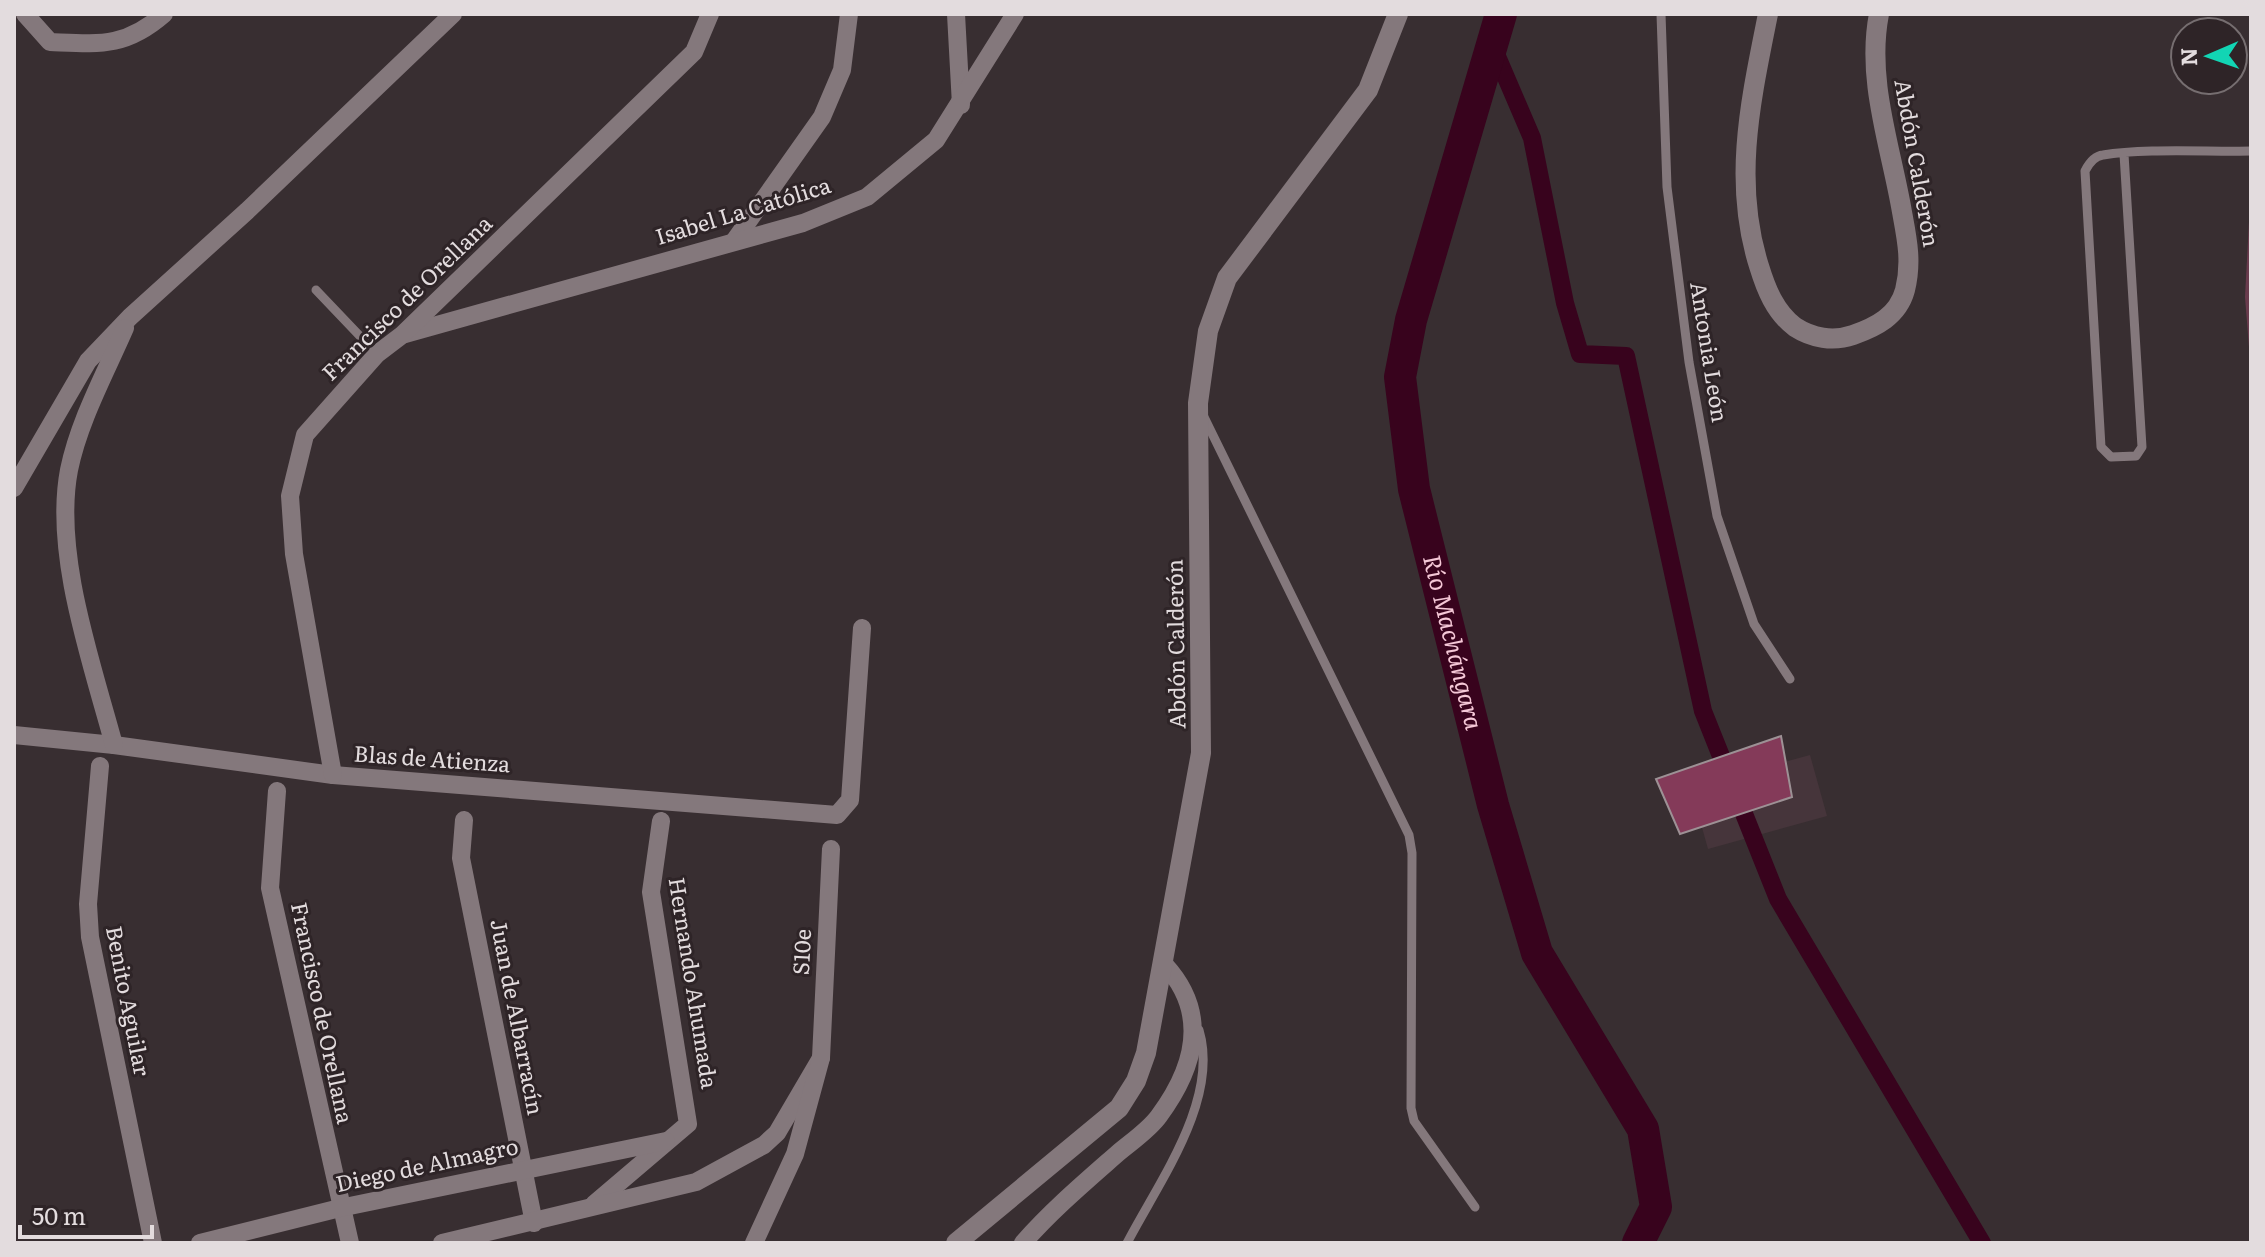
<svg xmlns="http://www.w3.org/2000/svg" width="2265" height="1257" viewBox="0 0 2265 1257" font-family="Literata,serif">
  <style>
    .built { fill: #46353b }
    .green { fill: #693b4d }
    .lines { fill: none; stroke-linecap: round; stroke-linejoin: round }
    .canal { stroke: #38031d; stroke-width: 18 }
    .river { stroke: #38031d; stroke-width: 32 }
    .building { fill: #843a59; stroke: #9d9195; stroke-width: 2 }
    .service { stroke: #84787c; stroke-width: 9 }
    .minor { stroke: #84787c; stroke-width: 18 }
    .tertiary { stroke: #84787c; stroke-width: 20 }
    .labels { text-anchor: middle; stroke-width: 6; stroke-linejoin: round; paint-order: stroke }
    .street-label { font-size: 22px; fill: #e3dcde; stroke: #2e2427 }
    .water-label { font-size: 24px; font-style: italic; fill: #f5c8d7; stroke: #2e2427 }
  </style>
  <rect width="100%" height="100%" fill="#382e31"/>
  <path class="built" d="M1810,755l17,61 -119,33 -17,-61z"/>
  <path class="green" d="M2251,184v188l-6,-75z"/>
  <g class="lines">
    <path class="canal" d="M1493,47l39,91 33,165 15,51 46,2 77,355 75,188 204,344"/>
    <path class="river" id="s1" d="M1501,14l-90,306 -11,57 14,112 79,316 44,148 106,176 13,78 -18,36"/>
  </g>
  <path class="building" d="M1781,736l11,61 -112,37 -24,-55z"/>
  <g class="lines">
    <g class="service">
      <path d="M1661,14l6,173 22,175 28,154 37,108 36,55"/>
      <path d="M2124,154l18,293 -6,9 -25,1 -10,-10 -16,-276c4,-8 9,-15 18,-16 41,-7 105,-3 148,-4"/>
      <path d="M316,290l61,64"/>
      <path d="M1204,417l205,418 3,18 -1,255 3,13 61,86"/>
      <path d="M1127,1243c31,-60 93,-143 72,-213"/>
    </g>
    <g class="minor">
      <path d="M25,14l25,28c49,2 75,6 114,-28"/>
      <path d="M956,14l5,91"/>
      <path d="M735,240l87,-123 20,-47 7,-56"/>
      <path d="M405,334l398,-111 64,-26 69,-57 79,-126"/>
      <path d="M14,488l74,-127 42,-44 117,-106 206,-197"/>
      <path d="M14,735l100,10 219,30 504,40 13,-15 12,-172"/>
      <path d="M114,745c-22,-82 -61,-191 -45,-275 10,-49 36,-96 56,-142"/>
      <path d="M100,766l-12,138 2,33 63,306"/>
      <path d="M333,775l-39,-221 -4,-58 15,-61 72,-81 25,-19 292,-283 16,-38"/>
      <path d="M277,791l-7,97 80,355"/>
      <path d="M464,820l-3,38 73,365"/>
      <path d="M594,1204l94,-80 -37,-232 10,-71"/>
      <path d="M200,1243l140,-35 326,-67"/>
      <path d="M442,1243l254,-61 68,-37 13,-12 44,-75"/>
      <path d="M754,1243l41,-89 26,-96 10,-209"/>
      <path d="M1023,1243c29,-33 62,-61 95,-90 13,-11 31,-23 41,-37 37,-50 50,-103 6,-151"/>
    </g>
    <g class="tertiary">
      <path d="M1768,14c-17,85 -36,167 -9,252 7,23 16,46 36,61 17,11 38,15 58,8 23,-8 45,-19 52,-45 7,-28 2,-51 -3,-78 -11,-65 -36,-132 -23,-198"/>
      <path d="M956,1243l163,-135 17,-27 10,-28 55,-300 -3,-350 10,-72 19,-53 141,-188 30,-76"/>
    </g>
  </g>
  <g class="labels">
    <g class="street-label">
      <text transform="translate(1917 163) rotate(80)" y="8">Abdón Calderón</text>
      <text transform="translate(743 211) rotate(-17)" y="8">Isabel La Católica</text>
      <text transform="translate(407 298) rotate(-44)" y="8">Francisco de Orellana</text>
      <text transform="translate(1709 352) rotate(81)" y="8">Antonia León</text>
      <text transform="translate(1176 644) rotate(-91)" y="8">Abdón Calderón</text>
      <text transform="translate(432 759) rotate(4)" y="8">Blas de Atienza</text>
      <text transform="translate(802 952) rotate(-87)" y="8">S10e</text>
      <text transform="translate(693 983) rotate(81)" y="8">Hernando Ahumada</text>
      <text transform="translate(128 1001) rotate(79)" y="8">Benito Aguilar</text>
      <text transform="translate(322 1013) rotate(78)" y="8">Francisco de Orellana</text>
      <text transform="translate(517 1017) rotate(79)" y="8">Juan de Albarracín</text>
      <text transform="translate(427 1165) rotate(-12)" y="8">Diego de Almagro</text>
    </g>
    <g class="water-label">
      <text dy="8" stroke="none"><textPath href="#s1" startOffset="648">Río Machángara</textPath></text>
    </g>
  </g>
  <rect width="2265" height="1257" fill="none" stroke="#e3dcde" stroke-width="32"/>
  <g transform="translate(2209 56) rotate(268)"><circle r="38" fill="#2e2427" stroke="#766e70" stroke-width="2"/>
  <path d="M0-6L14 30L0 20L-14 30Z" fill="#12d5b4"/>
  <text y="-12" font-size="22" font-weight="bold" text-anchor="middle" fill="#e3dcde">N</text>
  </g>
  <path d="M20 1225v12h132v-12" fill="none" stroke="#e3dcde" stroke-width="4"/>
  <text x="32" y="1225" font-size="24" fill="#e3dcde" stroke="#2e2427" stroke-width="6" paint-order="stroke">50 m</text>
</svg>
